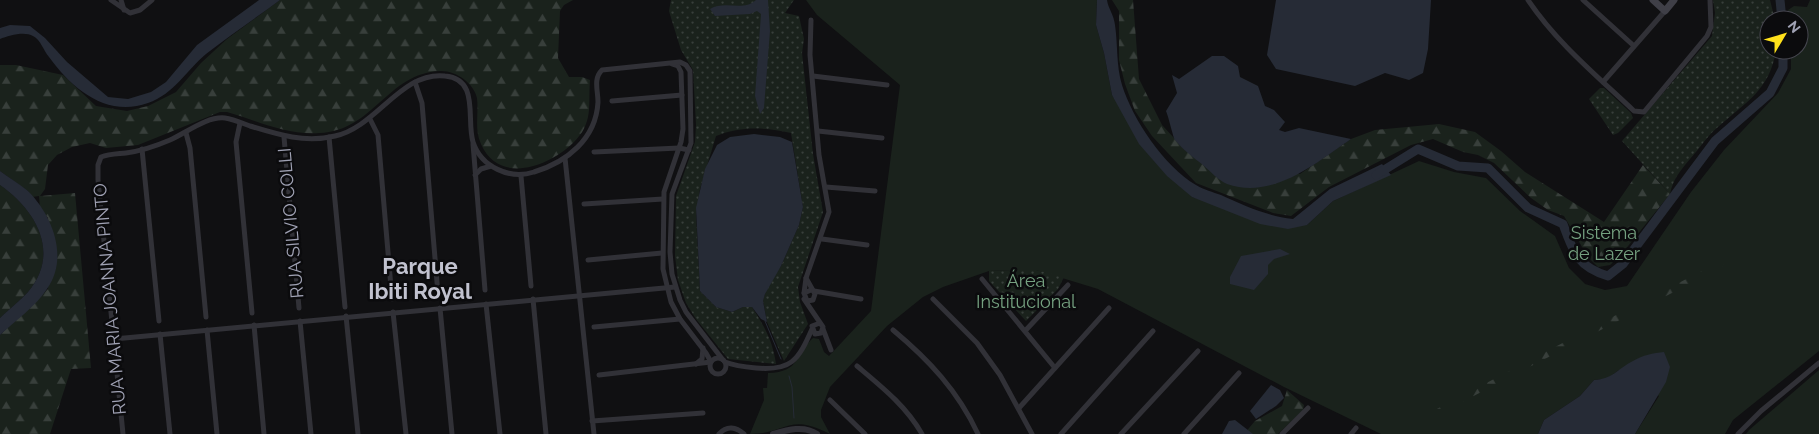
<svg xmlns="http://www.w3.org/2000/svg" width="1819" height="434" viewBox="0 0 1819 434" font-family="Raleway,sans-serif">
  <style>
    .green { fill: #1a221c }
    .forest { fill: url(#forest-firs) }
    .park { fill: url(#park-dots) }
    .water { fill: #262b36 }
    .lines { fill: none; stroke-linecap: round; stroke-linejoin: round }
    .stream { stroke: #262b36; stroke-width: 1 }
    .river { stroke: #262b36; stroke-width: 9 }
    .minor { stroke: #313137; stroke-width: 5 }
    .tertiary { stroke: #313137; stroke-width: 6 }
    .secondary { stroke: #3f3f47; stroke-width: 7 }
    .labels { text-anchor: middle; stroke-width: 5; stroke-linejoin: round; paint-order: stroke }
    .street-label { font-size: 18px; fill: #a0a2b4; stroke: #0b0b0d }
    .park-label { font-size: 18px; fill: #75a180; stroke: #0b0b0d }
    .district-label { font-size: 22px; font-weight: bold; fill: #c1c2cf; stroke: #0b0b0d }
  </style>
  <defs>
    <pattern id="forest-firs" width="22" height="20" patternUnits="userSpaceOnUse" patternTransform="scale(1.25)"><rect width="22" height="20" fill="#1a221c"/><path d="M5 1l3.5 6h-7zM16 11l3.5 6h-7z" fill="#383f3b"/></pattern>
    <pattern id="park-dots" width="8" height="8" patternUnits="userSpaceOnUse" patternTransform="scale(1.25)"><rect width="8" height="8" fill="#1a221c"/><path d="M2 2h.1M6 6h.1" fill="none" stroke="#383f3b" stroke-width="1.8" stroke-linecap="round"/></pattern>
  </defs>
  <rect width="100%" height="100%" fill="#101012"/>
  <g class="green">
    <path d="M806,0h291l-1,25 8,28 8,42 80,102 115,28 26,-24 86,-40 35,11 32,6 34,33 35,25 14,32 16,16 20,6 22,-4 64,-94 33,-42 54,-57 13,-24v-19h8v-30h-10l-1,-10 6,-4 13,1 3,-7h9v351l-86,69 -8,14h-90l24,-38 -40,-26 -12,9 -13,1 -14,16 -36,24 -6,14h-157l-97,-47 -186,-98 -62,-19h-23l-24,1 -46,16 -20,10 -36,29 -57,61 -9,23v7l9,17c-42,-22 -43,0 -80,0l14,-34 -1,-12h4l1,-15c33,-1 26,-18 45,-35l6,1 5,13 5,4 42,-45 29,-226 -83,-70z"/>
    <path d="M1819,370v64h-73l3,-4z"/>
  </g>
  <g class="forest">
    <path d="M280,0h293l-9,5 -4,6 -2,47 11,19h13l8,3c-2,25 4,43 -17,63 -25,24 -74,42 -92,1 -7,-15 -2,-31 -4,-46 -3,-15 -22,-28 -37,-27 -53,2 -66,60 -121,62 -33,2 -61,-12 -92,-21h-7l-82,33 -32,3 -16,-5 -18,4 -15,8 -9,10 -3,24 -5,7 35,-3 16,175 -20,1 -21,65h-50v-99l48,-46v-71l-8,-10 -1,-12 -7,1 -4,-6 -28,-20v-106h16l47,10 33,31 31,5 21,-5 28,-14 25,-29 26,-24z"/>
    <path d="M1112,0h21l6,79 23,46 24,26 114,23 51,-35 24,-9 64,-6 36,8 26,19 24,21 79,50 39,-57 27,29 -50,62 -10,9 -12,2 -10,-10 -24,-41 -16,-6 -17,-12 -37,-35 -16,-8 -15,-3 -30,-13 -22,6 -82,42 -38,29 -18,-3 -77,-30 -44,-47 -17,-25 -10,-27 -6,-24v-49z"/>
    <path d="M0,185c36,25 61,68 28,107 -8,9 -19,17 -28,26z"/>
    <path d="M1727,258l-5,9 -81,42 -5,-4z"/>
    <path d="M1618,314l2,6 -181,94 -6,-3z"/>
    <path d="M1287,390l17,15 -1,5 -25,24h-34l11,-13 27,-15z"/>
  </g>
  <g class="park">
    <path d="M671,0h123l-9,13 14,3 5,23 -2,14 11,101 10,58 -25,75 2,15 8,22 -24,37 -17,-39 -4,-22 5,-15 13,-19 18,-41 4,-18 -12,-74c-26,-6 -50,-7 -75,3l-16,53 -4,26 4,76 16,16 16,5 11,-5h9c12,19 21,34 24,57l-48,-5 -32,-40 -10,-16 -8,-23 -3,-24 1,-60 19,-54 1,-17 -3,-55 -12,-20 -9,-29 -3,-10z"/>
    <path d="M1713,0h57l5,20h-6v30h7c-6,40 -30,52 -58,77 -11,9 -18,21 -28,32 -10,12 -17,20 -20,35l-48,-53 90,-105 3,-23z"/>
    <path d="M1600,88h4l27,25 2,5 -15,15 -5,2 -24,-36z"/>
    <path d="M1013,270h23l28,7 -6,12 -32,32 -37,-40v-10z"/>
  </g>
  <g class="water">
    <path d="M259,0h21c-24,18 -50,35 -74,54 -20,17 -32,40 -58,49 -41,15 -76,-14 -99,-46 -6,-7 -8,-17 -16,-21 -8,-5 -24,-1 -33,3v-11l10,-3 20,1 15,12 22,24 41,35 20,2 23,-7 15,-10 31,-37z"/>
    <path d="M756,0h12l2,31 -6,77 -4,6 -5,-18 6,-82 -4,-3 -7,3 -35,2 -5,-7c15,-9 33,3 46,-9z"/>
    <path d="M1097,0h10c1,8 7,15 8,25 3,20 1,40 7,60 11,35 42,81 74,100 8,5 17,7 25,10 24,11 46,21 72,24l37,-30 52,-25 9,11 -58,26 -26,24 -19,4 -28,-5 -68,-27 -25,-21 -28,-32 -27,-49 -8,-42 -8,-28z"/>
    <path d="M1276,0h155l-3,49 -5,24 -14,7 -24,-7 -30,13 -79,-17 -9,-14z"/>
    <path d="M1212,56h12l14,10 2,11 18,9 7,20 9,4 11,12 -6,8 6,2 14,-4 52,11c-35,24 -78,61 -124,45 -8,-3 -17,-13 -24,-19 -10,-8 -20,-15 -28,-25 -2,-3 -6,-22 -9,-29l11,-18 -5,-18 7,4z"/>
    <path d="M754,134l26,3 12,5 11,65 -4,18 -18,41 -16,28 -2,7 4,21 -6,-3 -9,-12h-9l-11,5 -16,-5 -16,-16 -4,-83 9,-39 12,-24 13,-8z"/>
    <path d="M0,171c9,7 20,13 28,20 25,25 41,67 19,98 -11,17 -32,32 -47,46v-17c9,-9 20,-17 28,-26 33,-39 8,-82 -28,-107z"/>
    <path d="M1280,249l10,5 -16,5 -6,6v9l-14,16 -24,-6v-7l11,-21z"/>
    <path d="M1664,352l6,15 -4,15 -31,52h-97l6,-14 36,-24 14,-16c19,-1 23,-11 39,-19 10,-6 20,-8 31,-9z"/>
    <path d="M1271,385l9,5 4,8 -8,8 -20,13 -6,-8z"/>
    <path d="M1235,420l18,14h-31l7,-13z"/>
  </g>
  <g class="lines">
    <g class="stream">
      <path d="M765,321l16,38"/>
      <path d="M789,376l3,11 2,31"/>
    </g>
    <g class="river">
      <path d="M1780,0l2,20"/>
      <path d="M1376,175l42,-26 40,17 30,2 40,40 35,16c10,27 14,43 45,52l15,-12 92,-123 55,-48 13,-25v-18"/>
    </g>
    <g class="minor">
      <path d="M111,0l19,13 10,-3 12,-10"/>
      <path d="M121,0l3,10"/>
      <path d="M1528,0c29,43 68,75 106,111l10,1 63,-76 4,-9 -1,-27"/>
      <path d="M1583,0l51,46"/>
      <path d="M813,76l74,9"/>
      <path d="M415,82l7,21 16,191"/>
      <path d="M1603,82l62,-71"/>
      <path d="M612,101l70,-6"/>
      <path d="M370,119l8,16 14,164"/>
      <path d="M240,123l-4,19 16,171"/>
      <path d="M818,131l64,7"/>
      <path d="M186,133l4,15 16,169"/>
      <path d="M284,137l15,171"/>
      <path d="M329,137l16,170"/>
      <path d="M473,144l12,146"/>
      <path d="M142,149l17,172"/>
      <path d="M594,152l85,-4 10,2"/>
      <path d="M565,158l29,276"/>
      <path d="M475,175l6,-6 10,-3"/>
      <path d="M521,176l10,110"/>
      <path d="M826,187l49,4"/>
      <path d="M584,204l79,-5"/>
      <path d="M822,239l45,6"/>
      <path d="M588,260l74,-7"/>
      <path d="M806,278l9,16 -2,6 -6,1 -3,-8 7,-3"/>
      <path d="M982,279l73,89"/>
      <path d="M814,291l47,8"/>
      <path d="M804,293l2,-15 23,-66 -10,-57 -9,-100 1,-35"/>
      <path d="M533,299l13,135"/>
      <path d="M804,299l19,28 -2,6 -6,1 -3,-8 8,-3"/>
      <path d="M933,299l44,44 23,32 32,59"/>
      <path d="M486,304l14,130"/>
      <path d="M440,308l12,126"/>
      <path d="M393,312l13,122"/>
      <path d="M346,316l12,118"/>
      <path d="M300,321l11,113"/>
      <path d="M254,325l10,109"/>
      <path d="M594,327l86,-8"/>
      <path d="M823,329l8,21"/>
      <path d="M207,330l10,104"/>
      <path d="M893,330c36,30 65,61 85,104"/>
      <path d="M1025,331l43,-46"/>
      <path d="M160,334l10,100"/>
      <path d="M114,339l561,-52"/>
      <circle cx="718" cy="366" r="8"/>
      <path d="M725,362c10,4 20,5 31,6 35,3 42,-7 56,-39"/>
      <path d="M696,364l6,-5 1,-11"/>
      <path d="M857,366c25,21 49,40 65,68"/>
      <path d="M599,375l112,-13 -5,-9 -26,-34 -9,-17 -8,-33 1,-77 17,-50 2,-13 -2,-57 -3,-6 -6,-2"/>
      <path d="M830,400l35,34"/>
      <path d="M1019,408l90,-100"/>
      <path d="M592,421l111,-8"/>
      <path d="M123,434l-25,-254v-15l3,-8c8,-3 16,-3 25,-4 15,-2 30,-7 44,-13 16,-7 37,-24 55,-22 8,1 17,5 25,8 29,9 55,17 85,10 42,-9 66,-65 110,-60 35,3 21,43 28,66 8,25 37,38 61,30 33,-10 62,-33 64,-70 0,-12 -5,-23 4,-32l78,-8 6,3 4,6 1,72 -19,51 -2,58 2,22 8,26 6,12 37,48"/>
      <path d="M719,434c8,-9 17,-7 25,0"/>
      <path d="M1061,434l92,-103"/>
      <path d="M1121,434l77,-83"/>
      <path d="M1184,434l55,-61"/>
      <path d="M1282,434l26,-26"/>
      <path d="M1351,434l5,-6"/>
      <path d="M1738,434l23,-23 58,-48"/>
    </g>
    <path class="tertiary" d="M773,434c14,-4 31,-9 44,0"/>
    <path class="secondary" d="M1653,0l12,11 9,-11"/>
  </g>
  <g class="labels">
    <g class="street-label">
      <text transform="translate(291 223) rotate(-95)" y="6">RUA SILVIO COLLI</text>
      <text transform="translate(110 299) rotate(-95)" y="6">RUA MARIA JOANNA PINTO</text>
    </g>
    <g class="park-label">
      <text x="1604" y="239">Sistema<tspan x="1604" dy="21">de Lazer</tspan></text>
      <text x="1026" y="287">Área<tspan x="1026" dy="21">Institucional</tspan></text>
    </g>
    <g class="district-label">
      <text x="420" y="274">Parque<tspan x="420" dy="25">Ibiti Royal</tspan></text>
    </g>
  </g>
  <g transform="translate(1784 35) rotate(52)"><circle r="24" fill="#0b0b0d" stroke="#474750"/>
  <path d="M0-4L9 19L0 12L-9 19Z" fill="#ffe11b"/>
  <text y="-8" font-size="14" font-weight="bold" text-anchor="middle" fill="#a0a2b4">N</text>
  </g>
</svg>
